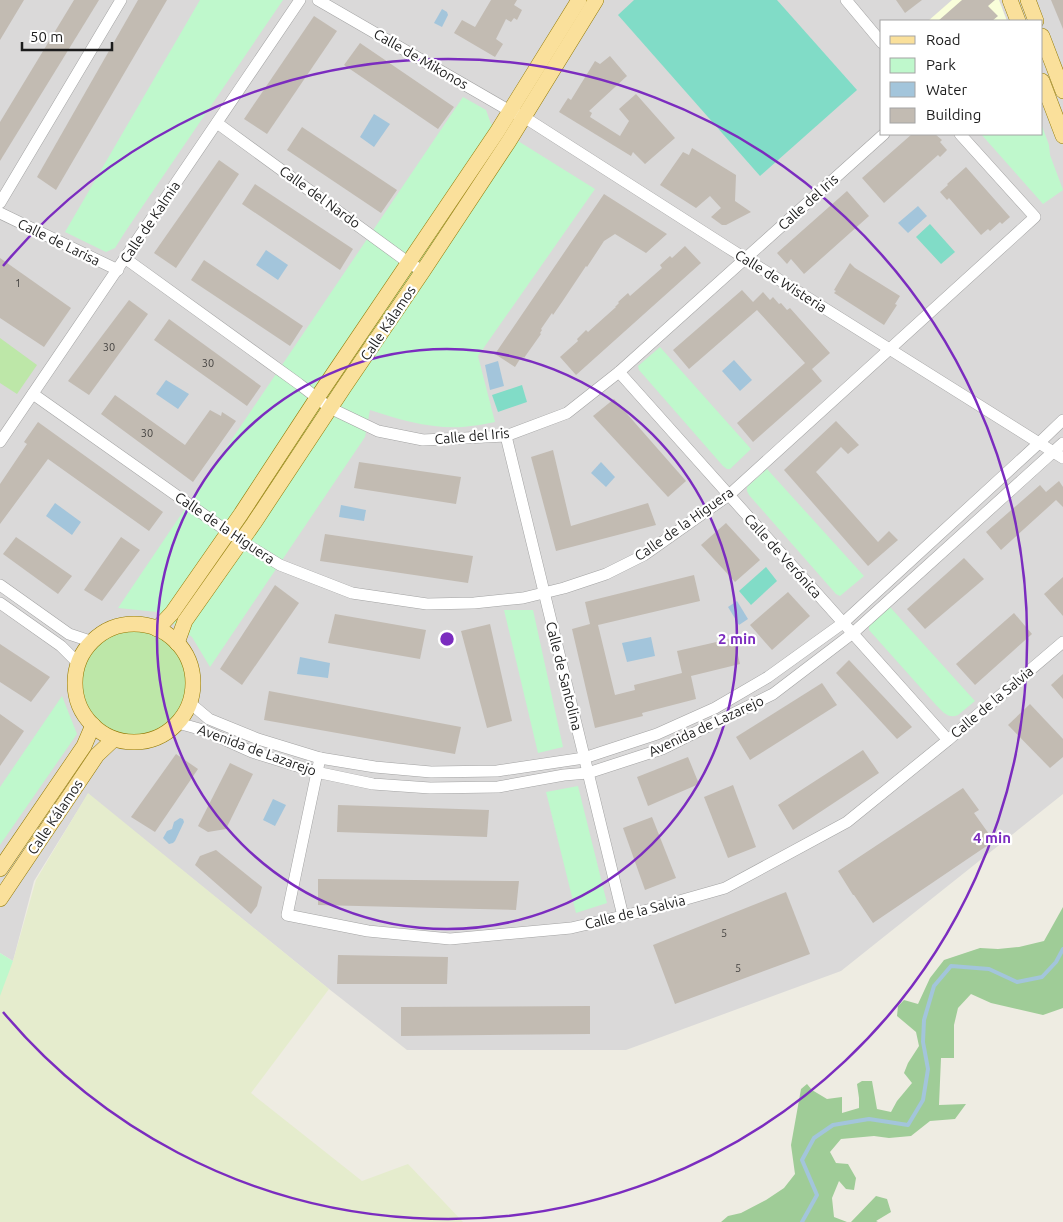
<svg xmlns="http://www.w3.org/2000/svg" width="1063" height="1222" viewBox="0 0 1063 1222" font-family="Ubuntu,sans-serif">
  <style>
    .residential { fill: #dad9d9; fill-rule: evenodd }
    .education { fill: #f9feda }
    .farmland { fill: #e5eccd }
    .grass { fill: #bde7a8 }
    .forest { fill: #9fcc97 }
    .park { fill: #bff8cc }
    .pitch { fill: #81dcc7 }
    .water { fill: #a3c5db }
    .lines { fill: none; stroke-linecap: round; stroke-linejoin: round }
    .stream { stroke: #a3c5db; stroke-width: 4 }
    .building { fill: #c2bbb2 }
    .minor-casing { stroke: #a3a3a3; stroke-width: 12 }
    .major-casing { stroke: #927903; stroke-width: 16 }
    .minor { stroke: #fff; stroke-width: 11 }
    .major { stroke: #fae09b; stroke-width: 15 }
    .ring { fill: none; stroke: #7b2cbf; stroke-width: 2.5 }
    .labels { text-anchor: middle; stroke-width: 4.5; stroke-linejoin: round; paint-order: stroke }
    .number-label { font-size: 11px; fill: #464442 }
    .street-label { font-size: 14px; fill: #1c1c1c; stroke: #fff }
    .centre { fill: #7b2cbf; stroke: #fff; stroke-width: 2.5 }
    .ring-label { font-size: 15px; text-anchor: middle; font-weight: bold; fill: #7b2cbf; stroke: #fff; stroke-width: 4.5; stroke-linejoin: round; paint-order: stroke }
  </style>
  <rect width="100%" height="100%" fill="#eeece2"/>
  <path class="residential" d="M0,0h1063v794l-222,177 -215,79h-219l-78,-61 -241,-195 -54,87 -21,80 -13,-8zM882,21h160v113h-160z"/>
  <path class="education" d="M952,0h47l8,21h-79z"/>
  <path class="farmland" d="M88,793l241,196 -78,104 111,88 46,-17 55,58h-463v-233l13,-28 23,-81z"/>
  <g class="grass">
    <path d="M0,338l37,27 -20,29 -17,-11z"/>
    <circle cx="134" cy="684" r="53"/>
  </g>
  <g class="forest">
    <path d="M1063,907v101l-20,7 -52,-12 -20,-9 -13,14 -4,17v33h-13l-2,47 27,-1 -11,15 -25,2 -19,15 -22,2 -15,-2 -33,3 -11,13 6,11 12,1 8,14 -2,12 -8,-1 -7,-8 -7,17 2,19 13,5h-126l7,-6 13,-3 25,-13 18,-12 11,-14 -4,-29 10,-56 6,-5 5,6 15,9 15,-2v16l17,-5v-10l-2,-14 5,-3h10l5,28 14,3 6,-11 15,-18 -8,-10 4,-10 11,-17 -3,-14 -19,-16 1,-10 6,-6 14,4 12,-26 14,-18 36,-12 18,1 21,-2 25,-6z"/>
    <path d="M876,1196l11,3 4,13 -15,9 2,1h-27z"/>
  </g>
  <g class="park">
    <path d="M200,0h83l-158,232 -10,16 -9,4 -41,-20z"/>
    <path d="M463,97l23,13 5,14 104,65 -117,167 17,66c-10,2 -21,4 -32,5 -32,2 -63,-7 -93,-17l-5,27 -155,230 -18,-30 -35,-25 -39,-4z"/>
    <path d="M1042,126l7,19 1,10 13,35 -20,14 -62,-70h61z"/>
    <path d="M660,347l91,102 -21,20h-3l-4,-3 -84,-96 -1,-4z"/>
    <path d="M767,469l97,107 -24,20 -4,-2 -87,-99 -2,-4v-4z"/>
    <path d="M890,607l85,94 -17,14c-10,4 -15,-3 -22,-10l-67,-75v-4z"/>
    <path d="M533,610l30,137 -25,6 -34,-143z"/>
    <path d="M62,696l15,38 -77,111v-58z"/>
    <path d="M578,786l29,117 -31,10 -30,-121z"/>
    <path d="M0,953l13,8 -13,35z"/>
  </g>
  <g class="pitch">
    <path d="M634,0h143l80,90 -97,86 -142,-161z"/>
    <path d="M930,224l25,28 -14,12 -25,-27z"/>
    <path d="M522,385l5,17 -29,10 -6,-17z"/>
    <path d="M766,567l11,14 -26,24 -12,-14z"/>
  </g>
  <g class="water">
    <path d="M442,9l5,3 1,3 -6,12 -8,-4z"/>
    <path d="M374,114l16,10 -16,23 -14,-10z"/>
    <path d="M918,206l9,10 -19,17 -10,-10z"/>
    <path d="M266,250l22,15 -10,15 -22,-15z"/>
    <path d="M734,360l18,20 -12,11 -18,-20z"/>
    <path d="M498,361l6,25 -14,4 -5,-25z"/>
    <path d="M166,380l23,14 -11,15 -22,-15z"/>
    <path d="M601,462l14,15 -9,10 -15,-14z"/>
    <path d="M55,503l26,19 -9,13 -26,-19z"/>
    <path d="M341,505l25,5 -2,11 -25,-4z"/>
    <path d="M737,601l11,18 -9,6 -11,-18z"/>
    <path d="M651,637l4,19 -28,6 -5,-19z"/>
    <path d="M300,657l30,6 -2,15 -31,-4z"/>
    <path d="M273,799l13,6 -11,21 -12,-6z"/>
    <path d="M180,818l3,1 1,3 -9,19 -2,2 -4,1 -6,-6 4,-7 5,-2 2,-7z"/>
  </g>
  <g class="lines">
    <path class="stream" d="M802,1222l15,-27 -15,-35 12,-22 19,-13 36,-6 39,6 15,-25 5,-31 -5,-27 1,-22 10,-34 17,-20 38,3 28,13 25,-5 14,-15 7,-13"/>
  </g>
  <g class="building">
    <path d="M0,0h24l-24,40z"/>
    <path d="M74,0h25l-99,161v-39z"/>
    <path d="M138,0h29l-111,190 -19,-13z"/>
    <path d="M491,0h26l-3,5 8,5 -5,10 -3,-2 -3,4 -5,-3 -10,20 7,5 -8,13 -41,-24 8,-13 13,7z"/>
    <path d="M896,0h26l-17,13z"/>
    <path d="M962,0h33l-7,6 10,10 -6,5h-54z"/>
    <path d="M1051,0h12v29z"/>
    <path d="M314,16l23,15 -70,103 -23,-15z"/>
    <path d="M360,43l94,64 -16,22 -94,-64z"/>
    <path d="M610,56l17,20 -38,35 3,2 -2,4 30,19 9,-15 -10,-12 17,-15 39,44 -30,26 -12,-12 -2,4 -72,-44 9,-14 3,2 24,-39 5,3z"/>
    <path d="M302,127l95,63 -16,23 -94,-63z"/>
    <path d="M912,134h23l7,6 -2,2 7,8 -7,7 -2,-2 -54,48 -22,-25z"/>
    <path d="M692,148l44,27 -1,26 16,11 -25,13h-4l-11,-8 10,-9 -11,-12 -14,12 -36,-23 23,-33 6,3z"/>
    <path d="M219,160l20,14 -63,94 -22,-15z"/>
    <path d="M966,167l44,50 -8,7 -2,-2 -10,9 -2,-2 -7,6 -32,-37 -2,2 -7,-8 8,-7 -1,-1z"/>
    <path d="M255,184l98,65 -13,21 -98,-66z"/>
    <path d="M847,191l22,25 -65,58 -13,-15 -4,5 -10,-11z"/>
    <path d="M604,194l63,40 -21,19 -31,-19 -11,7 -17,26 -1,-1 -24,36 -9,13 -1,-2 -11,16 1,1 -2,3 1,1 -17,24 -1,-1 -2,3 -1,-1 -5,8 -20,-13z"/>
    <path d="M685,246l16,17 -125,112 -16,-18 18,-16 -1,-2 9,-9 2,2 28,-25h-1l4,-4 -1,-1 10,-9 2,3 32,-28 -2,-3 10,-9 2,2z"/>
    <path d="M0,258l71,50 -27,39 -44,-29z"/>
    <path d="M204,260l99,66 -13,20 -99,-66z"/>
    <path d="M850,263l5,5 45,28 -5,8 2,1 -13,20 -50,-32 2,-2 -2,-1z"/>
    <path d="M742,290l11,12 10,-10 7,8 3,-3 6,7 2,-1 6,7 3,-2 40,45 -18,16 10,12 -69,61 -16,-19 68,-60 -48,-53 -68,59 -16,-19z"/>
    <path d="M129,300l19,14 -59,81 -21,-14z"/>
    <path d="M169,319l92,67 -14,20 -93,-66z"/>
    <path d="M115,395l70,50 25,-35 11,6 1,-4 14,9 -43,61 -92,-68z"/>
    <path d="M614,399l72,82 -18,16 -75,-81z"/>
    <path d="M836,421l23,24 -11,9 -7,-7 -25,25 62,70 11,-11 9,9 -30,26 -84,-96z"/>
    <path d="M38,422l125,90 -14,19 -101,-72 -48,65v-40l27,-40 -3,-2z"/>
    <path d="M553,450l18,76 77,-23 8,22 -100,26 -25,-94z"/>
    <path d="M359,462l102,15 -5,27 -102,-16z"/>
    <path d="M1059,481l4,6v20l-7,-7 -55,50 -15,-18 54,-47 6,7z"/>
    <path d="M726,523l34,37 -25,22 -34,-37z"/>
    <path d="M325,534l148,22 -5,27 -148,-22z"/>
    <path d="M16,537l56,39 -14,18 -55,-40z"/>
    <path d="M121,537l19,13 -38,51 -18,-11z"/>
    <path d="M964,558l20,21 -59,50 -18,-20z"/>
    <path d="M694,575l6,26 -102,24 17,70 20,-5 -1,-5 48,-12 -5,-22 57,-13 6,26 -49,12 5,23 -54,14 1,3 -48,12 -23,-99 18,-5 -5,-22z"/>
    <path d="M1063,577v39l-19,-22z"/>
    <path d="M275,585l24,18 -57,82 -22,-16z"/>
    <path d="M788,592l22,24 -38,34 -22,-25z"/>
    <path d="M1014,613l18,21 -57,51 -19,-21z"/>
    <path d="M335,614l91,16 -6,29 -92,-16z"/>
    <path d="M490,624l22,97 -25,7 -26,-97z"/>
    <path d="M0,644l50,33 -19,25 -31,-20z"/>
    <path d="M849,660l63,67 -15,12 -61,-66z"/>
    <path d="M1063,674v25l-12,-14z"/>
    <path d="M822,683l15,22 -87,55 -14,-23z"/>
    <path d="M269,691l192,36 -6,27 -191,-34z"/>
    <path d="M1030,704l33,35v18l-13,11 -42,-43z"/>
    <path d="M0,714l24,17 -24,35z"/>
    <path d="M863,750l16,23 -86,57 -15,-25z"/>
    <path d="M176,754l22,15 -43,63 -24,-15z"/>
    <path d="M688,757l11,27 -51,22 -11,-29z"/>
    <path d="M230,763l23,11 -27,55 -18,3 -10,-6z"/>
    <path d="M733,785l23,62 -28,11 -24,-61z"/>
    <path d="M963,788l16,22 -5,3 20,28 -121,82 -19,-28h-1l-15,-24z"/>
    <path d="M338,805l151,5 -2,27 -150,-5z"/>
    <path d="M652,817l24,61 -31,12 -22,-62z"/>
    <path d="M216,850l46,37 -5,19 -6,8 -56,-49 5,-9z"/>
    <path d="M318,879l201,2 -3,29 -198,-5z"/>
    <path d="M786,892l24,62 -135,50 -22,-59z"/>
    <path d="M338,955l110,2 -1,27h-110z"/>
    <path d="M590,1006v28l-189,2v-29z"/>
  </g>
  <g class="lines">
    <g class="minor-casing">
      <g id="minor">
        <path d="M318,0l192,111 14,6 203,130 336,211"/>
        <path d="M846,0l36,43"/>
        <path d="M217,123l192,140 14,8"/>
        <path d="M0,203l121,-203"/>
        <path d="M0,213l118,57"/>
        <path d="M126,259l173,125 31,24 48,23 45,9 83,-4 61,-23 52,-41 265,-238"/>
        <path d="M619,372l329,368"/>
        <path d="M33,394l208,147 39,24 72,28 75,11 47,-1 49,-5 41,-10 42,-14 38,-19 85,-60 306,-278 -75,-83"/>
        <path d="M506,436l117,480"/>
        <path d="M0,442l300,-442"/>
        <path d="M0,585l69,49 24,8"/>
        <path d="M0,603l61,43 18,18"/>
        <path d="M190,703l19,16 49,20 62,19 55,9 56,5 66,-1 87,-13 73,-24 58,-26 53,-31 75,-54 196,-180 24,-23"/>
        <path d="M178,723l25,7 49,22 64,20 57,12 57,4 68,-1 66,-12 24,-2 74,-24 111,-55 80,-61 210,-190"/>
        <path d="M320,758l-33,157 81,16 82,8 121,-11 73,-17 81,-23 122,-66 101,-82 115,-98"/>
      </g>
    </g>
    <g class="major-casing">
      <g id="major">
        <path d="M1010,0l8,21"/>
        <path d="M1028,0l8,21"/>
        <path d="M1042,36l21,55"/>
        <path d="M1042,81l21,55"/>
        <circle cx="134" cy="683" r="59"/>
        <path d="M157,629l15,-16 69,-99 76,-116 180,-266 82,-132"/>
        <path d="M177,643l8,-22 69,-98 90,-136 79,-116 86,-130 87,-141"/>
        <path d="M0,869l84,-123 9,-21"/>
        <path d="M0,899l97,-144 17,-16"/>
      </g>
    </g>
    <use href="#minor" class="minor"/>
    <use href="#major" class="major"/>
  </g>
  <g class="ring">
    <circle cx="447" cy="639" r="290"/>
    <path d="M3 266A580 580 0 1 1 3 1012"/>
  </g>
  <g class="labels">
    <g class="number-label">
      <text x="18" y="287">1</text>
      <text x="109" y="351">30</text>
      <text x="208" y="367">30</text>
      <text x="147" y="437">30</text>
      <text x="724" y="937">5</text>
      <text x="738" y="972">5</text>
    </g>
    <g class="street-label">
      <text transform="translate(421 59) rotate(30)" y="5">Calle de Mikonos</text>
      <text transform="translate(320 197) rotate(36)" y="5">Calle del Nardo</text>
      <text transform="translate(808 202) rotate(-42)" y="5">Calle del Iris</text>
      <text transform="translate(150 222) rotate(-56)" y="5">Calle de Kalmia</text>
      <text transform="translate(59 242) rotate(26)" y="5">Calle de Larisa</text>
      <text transform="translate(781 281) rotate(32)" y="5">Calle de Wisteria</text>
      <text transform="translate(388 323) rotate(-56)" y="5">Calle Kálamos</text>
      <text transform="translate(472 436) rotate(-5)" y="5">Calle del Iris</text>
      <text transform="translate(684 524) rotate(-35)" y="5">Calle de la Higuera</text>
      <text transform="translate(225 528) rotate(34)" y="5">Calle de la Higuera</text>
      <text transform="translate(783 556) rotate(48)" y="5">Calle de Verónica</text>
      <text transform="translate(564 676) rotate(76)" y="5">Calle de Santolina</text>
      <text transform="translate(992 702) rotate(-40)" y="5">Calle de la Salvia</text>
      <text transform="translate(706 726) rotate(-25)" y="5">Avenida de Lazarejo</text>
      <text transform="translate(257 750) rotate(20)" y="5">Avenida de Lazarejo</text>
      <text transform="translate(55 817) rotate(-56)" y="5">Calle Kálamos</text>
      <text transform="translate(635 912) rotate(-14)" y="5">Calle de la Salvia</text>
    </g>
  </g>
  <circle cx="447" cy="639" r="8" class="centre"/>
  <g class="ring-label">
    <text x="737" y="644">2 min</text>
    <text x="992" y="843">4 min</text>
  </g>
  <rect x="880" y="20" width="162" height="115" fill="#ffffff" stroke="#a4a4a4"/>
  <rect x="890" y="36" width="25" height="8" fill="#fae09b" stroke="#a4a4a4"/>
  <text x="926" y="45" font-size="15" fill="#1c1c1c">Road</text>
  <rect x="890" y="58" width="25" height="15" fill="#bff8cc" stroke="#a4a4a4"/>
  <text x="926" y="70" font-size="15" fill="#1c1c1c">Park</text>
  <rect x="890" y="82" width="25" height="15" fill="#a3c5db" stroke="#a4a4a4"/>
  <text x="926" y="95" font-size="15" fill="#1c1c1c">Water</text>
  <rect x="890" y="108" width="25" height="15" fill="#c2bbb2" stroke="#a4a4a4"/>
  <text x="926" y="120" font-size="15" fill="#1c1c1c">Building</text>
  <path d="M22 42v8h90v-8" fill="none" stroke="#1c1c1c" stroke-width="2.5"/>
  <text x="30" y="42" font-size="15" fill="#1c1c1c" stroke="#ffffff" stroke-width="4" paint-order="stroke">50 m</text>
</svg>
